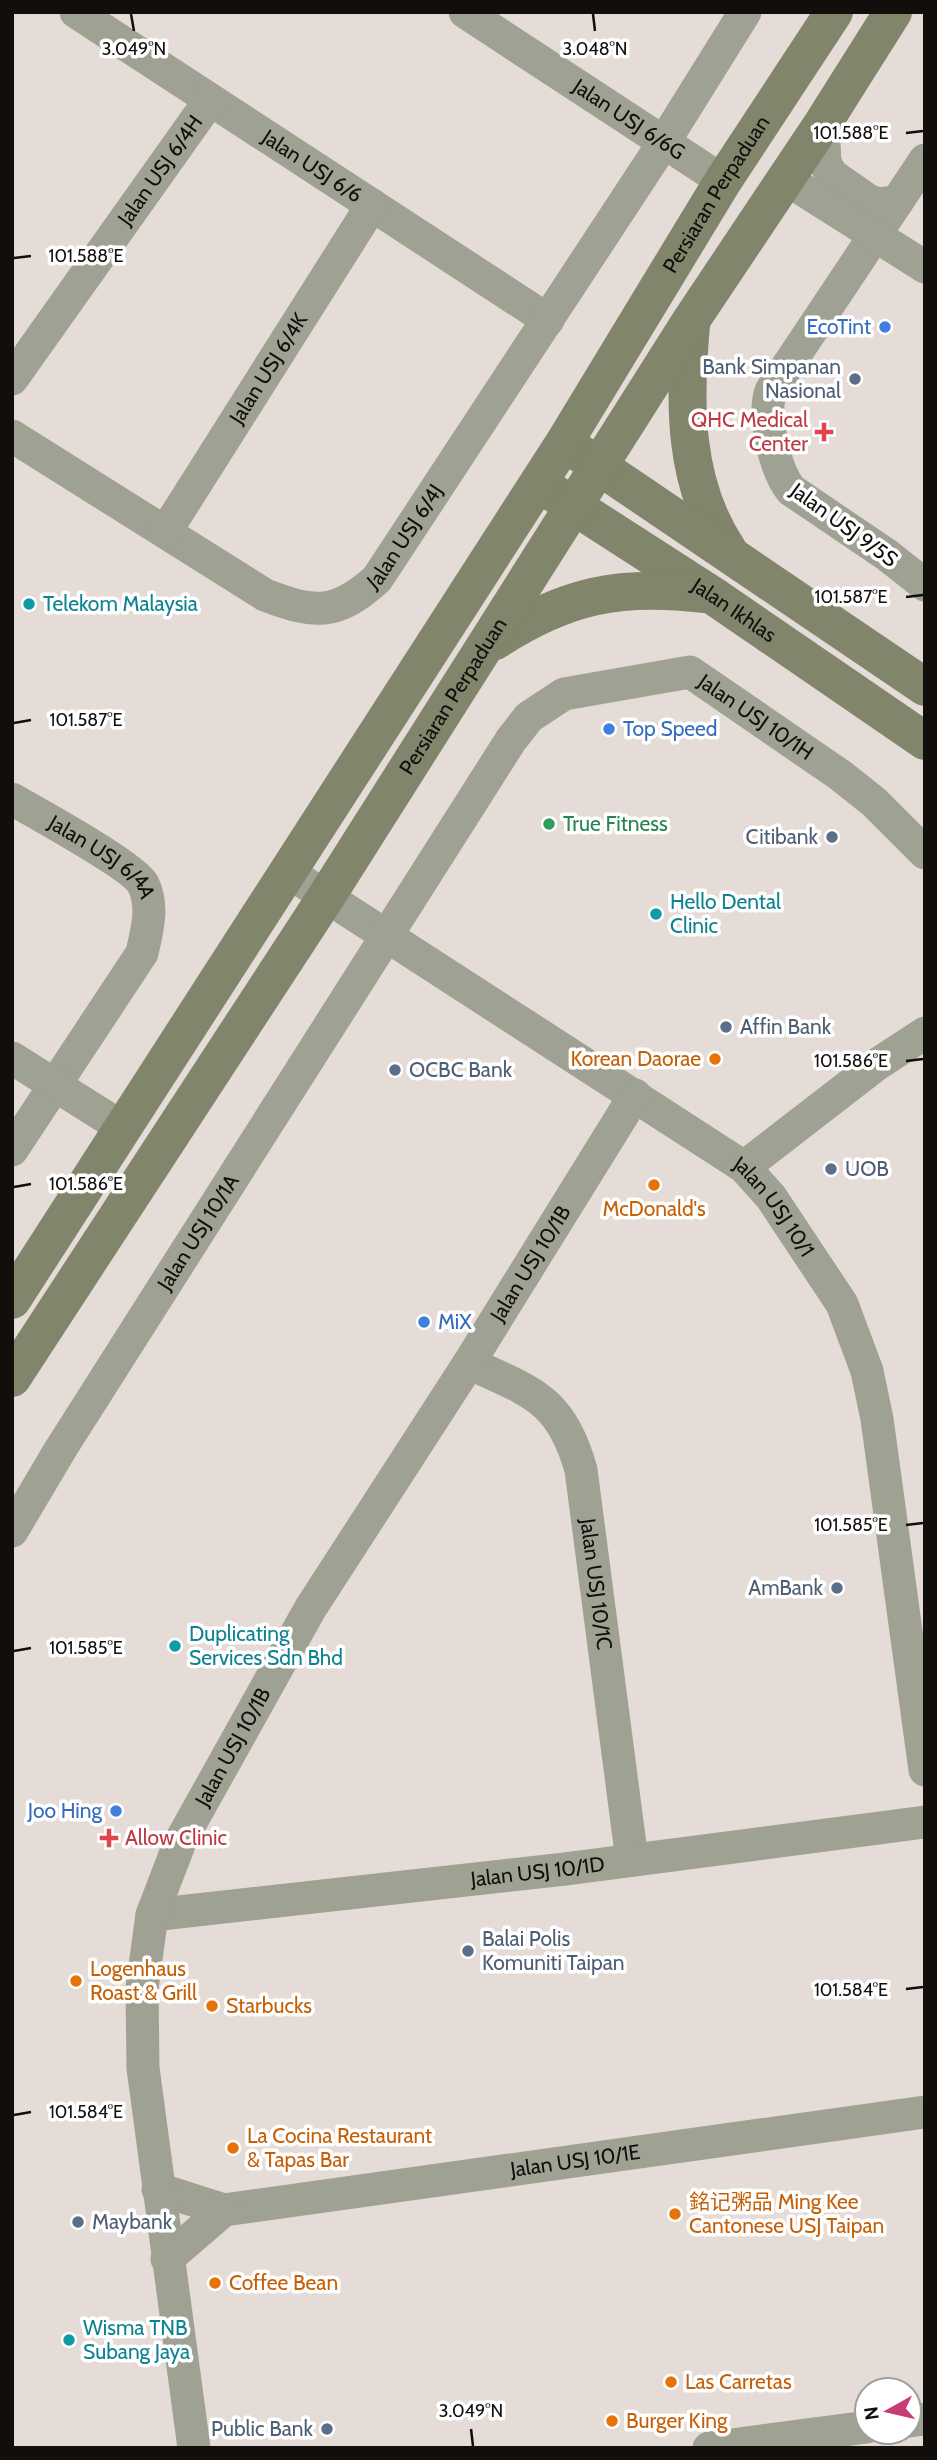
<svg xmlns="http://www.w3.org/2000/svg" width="937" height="2460" viewBox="0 0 937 2460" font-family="Cabin,'Noto Sans SC',sans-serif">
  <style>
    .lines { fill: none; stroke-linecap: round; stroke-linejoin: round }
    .street { stroke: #9fa292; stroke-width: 33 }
    .secondary { stroke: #81856c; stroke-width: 38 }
    .ticks { fill: none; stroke: #110e0c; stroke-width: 2.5 }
    .shop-dot { fill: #3f7fe0; stroke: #fff; stroke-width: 2.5 }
    .service-dot { fill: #5c6f8a; stroke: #fff; stroke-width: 2.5 }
    .health-dot { fill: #e0444e; stroke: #fff; stroke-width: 2.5 }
    .culture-dot { fill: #0f9aa8; stroke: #fff; stroke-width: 2.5 }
    .leisure-dot { fill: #2e9e5b; stroke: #fff; stroke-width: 2.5 }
    .food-dot { fill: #e8710a; stroke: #fff; stroke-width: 2.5 }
    .labels { text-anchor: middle; stroke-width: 7; stroke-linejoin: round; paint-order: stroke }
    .street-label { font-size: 21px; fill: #110e0c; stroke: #fff }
    .shop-label { font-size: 21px; fill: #366cbe; stroke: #fff; text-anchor: end }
    .service-label { font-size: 21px; fill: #4e5e75; stroke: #fff; text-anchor: start }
    .health-label { font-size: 21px; fill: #be3a42; stroke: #fff; text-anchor: end }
    .culture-label { font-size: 21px; fill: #0d838f; stroke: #fff; text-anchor: start }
    .leisure-label { font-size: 21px; fill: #27864d; stroke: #fff; text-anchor: start }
    .food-label { font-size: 21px; fill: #c56008; stroke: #fff; text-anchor: start }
    .ticks-label { font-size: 18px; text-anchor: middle; fill: #110e0c; stroke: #fff; stroke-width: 7; stroke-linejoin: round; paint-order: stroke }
  </style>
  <rect width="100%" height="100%" fill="#e6dcd7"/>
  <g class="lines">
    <g class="street">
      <path id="s1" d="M76,12l472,308"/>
      <path id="s2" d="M465,12l258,169"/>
      <path d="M823,123l2,40 7,12 36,25 10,4 19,-2"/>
      <path d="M925,160l-154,231c-9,24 4,79 20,99l96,65 38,30"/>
      <path d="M786,179l139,88"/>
      <path id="s3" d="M12,379l198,-279"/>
      <path id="s4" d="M12,436l253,159c50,19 71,21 112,-16l287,-437 81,-130"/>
      <path id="s5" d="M166,531l206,-326"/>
      <path id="s6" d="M12,799c24,14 121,67 131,85 11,22 4,47 -1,69l-130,197"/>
      <path id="s7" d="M288,872l456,295 27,30 71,107 25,67 10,48 48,351"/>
      <path d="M12,1058l111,70"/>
      <path d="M744,1167l132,-102 49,-32"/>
      <path id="s8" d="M469,1363c62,29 92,35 112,107l51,390"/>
      <path id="s9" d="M12,1531l48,-81 451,-710 18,-23 35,-23 126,-22 150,103 34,27 51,51"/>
      <path id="s10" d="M152,1915l413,-46 360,-47"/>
      <path id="s11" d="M158,2189l66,21 701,-98"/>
      <path d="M167,2259l57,-49"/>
      <path d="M909,2421l16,-2"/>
      <path id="s12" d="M194,2448l-51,-380 -1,-80 10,-73 28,-73 130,-233 159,-246 166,-268"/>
      <path d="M709,2448l158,-21"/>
    </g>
    <g class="secondary">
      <path d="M691,325c-7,77 -8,158 37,225"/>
      <path d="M578,452l347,235"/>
      <path id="s13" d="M552,492l160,103 213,146"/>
      <path d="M495,641c71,-46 125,-57 208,-47"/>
      <path id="s14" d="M12,1300l552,-857 159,-262 111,-169"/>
      <path id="s15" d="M12,1378l314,-481 366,-578 131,-196 70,-111"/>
    </g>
  </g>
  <path class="ticks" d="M131,14l3,17M593,14l2,17M906,133l17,-2M14,258l17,-2M906,597l17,-2M14,723l17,-3M906,1061l17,-2M14,1187l17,-3M906,1525l17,-2M14,1651l17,-3M906,1989l17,-2M14,2115l17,-3M471,2429l2,17"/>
  <g class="shop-dot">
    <circle cx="885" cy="327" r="7"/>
    <circle cx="609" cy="729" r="7"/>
    <circle cx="424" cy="1322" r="7"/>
    <circle cx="116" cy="1811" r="7"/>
  </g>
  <g class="service-dot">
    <circle cx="855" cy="379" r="7"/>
    <circle cx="832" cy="837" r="7"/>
    <circle cx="726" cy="1027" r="7"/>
    <circle cx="395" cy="1070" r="7"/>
    <circle cx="831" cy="1169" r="7"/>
    <circle cx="837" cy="1588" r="7"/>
    <circle cx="468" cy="1951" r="7"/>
    <circle cx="78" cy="2222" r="7"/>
    <circle cx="327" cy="2429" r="7"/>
  </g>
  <g class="health-dot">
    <path d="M820.5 421.5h7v7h7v7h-7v7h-7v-7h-7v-7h7z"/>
    <path d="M105.5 1827.5h7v7h7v7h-7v7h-7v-7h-7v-7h7z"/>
  </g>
  <g class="culture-dot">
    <circle cx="29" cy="604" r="7"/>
    <circle cx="656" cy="914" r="7"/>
    <circle cx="175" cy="1646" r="7"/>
    <circle cx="69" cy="2340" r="7"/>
  </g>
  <circle class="leisure-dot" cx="549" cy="824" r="7"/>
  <g class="food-dot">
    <circle cx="715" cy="1059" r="7"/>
    <circle cx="654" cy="1185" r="7"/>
    <circle cx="76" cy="1981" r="7"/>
    <circle cx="212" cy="2006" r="7"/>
    <circle cx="233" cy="2148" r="7"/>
    <circle cx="675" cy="2214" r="7"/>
    <circle cx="215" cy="2283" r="7"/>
    <circle cx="671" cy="2382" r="7"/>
    <circle cx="612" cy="2421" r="7"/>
  </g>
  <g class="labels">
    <g class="street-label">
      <text dy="7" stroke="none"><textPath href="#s2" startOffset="196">Jalan USJ 6/6G</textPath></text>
      <text dy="7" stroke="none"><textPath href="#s1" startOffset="282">Jalan USJ 6/6</textPath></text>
      <text dy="7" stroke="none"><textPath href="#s3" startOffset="256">Jalan USJ 6/4H</textPath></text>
      <text dy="7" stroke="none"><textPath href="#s14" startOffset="1311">Persiaran Perpaduan</textPath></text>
      <text dy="7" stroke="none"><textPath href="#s5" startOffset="192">Jalan USJ 6/4K</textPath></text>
      <text transform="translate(844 525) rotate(36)" y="7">Jalan USJ 9/5S</text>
      <text dy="7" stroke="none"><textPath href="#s4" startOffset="472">Jalan USJ 6/4J</textPath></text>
      <text dy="7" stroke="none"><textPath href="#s13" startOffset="217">Jalan Ikhlas</textPath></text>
      <text dy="7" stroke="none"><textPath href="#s15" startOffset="812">Persiaran Perpaduan</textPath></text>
      <text dy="7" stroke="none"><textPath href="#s9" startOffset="1214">Jalan USJ 10/1H</textPath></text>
      <text dy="7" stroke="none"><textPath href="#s6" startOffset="108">Jalan USJ 6/4A</textPath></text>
      <text dy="7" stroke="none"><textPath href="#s7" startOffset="593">Jalan USJ 10/1</textPath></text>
      <text dy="7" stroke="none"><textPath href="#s9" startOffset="352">Jalan USJ 10/1A</textPath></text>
      <text dy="7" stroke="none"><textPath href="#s12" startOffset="1292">Jalan USJ 10/1B</textPath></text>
      <text dy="7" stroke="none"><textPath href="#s8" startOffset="278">Jalan USJ 10/1C</textPath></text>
      <text dy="7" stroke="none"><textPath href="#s12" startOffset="724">Jalan USJ 10/1B</textPath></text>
      <text dy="7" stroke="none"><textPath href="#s10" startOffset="388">Jalan USJ 10/1D</textPath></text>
      <text dy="7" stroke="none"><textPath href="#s11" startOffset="424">Jalan USJ 10/1E</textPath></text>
    </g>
    <g class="shop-label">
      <text x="871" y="334">EcoTint</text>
      <text x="623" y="736" text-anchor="start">Top Speed</text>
      <text x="438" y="1329" text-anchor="start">MiX</text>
      <text x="102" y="1818">Joo Hing</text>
    </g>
    <g class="service-label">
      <text x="841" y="374" text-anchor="end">Bank Simpanan<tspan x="841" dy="24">Nasional</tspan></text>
      <text x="818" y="844" text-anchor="end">Citibank</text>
      <text x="740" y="1034">Affin Bank</text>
      <text x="409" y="1077">OCBC Bank</text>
      <text x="845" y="1176">UOB</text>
      <text x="823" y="1595" text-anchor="end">AmBank</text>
      <text x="482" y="1946">Balai Polis<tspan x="482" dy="24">Komuniti Taipan</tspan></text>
      <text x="92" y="2229">Maybank</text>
      <text x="313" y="2436" text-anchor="end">Public Bank</text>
    </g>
    <g class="health-label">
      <text x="808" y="427">QHC Medical<tspan x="808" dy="24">Center</tspan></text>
      <text x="125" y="1845" text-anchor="start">Allow Clinic</text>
    </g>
    <g class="culture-label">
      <text x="43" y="611">Telekom Malaysia</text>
      <text x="670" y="909">Hello Dental<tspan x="670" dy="24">Clinic</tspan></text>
      <text x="189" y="1641">Duplicating<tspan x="189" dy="24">Services Sdn Bhd</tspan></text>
      <text x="83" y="2335">Wisma TNB<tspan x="83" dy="24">Subang Jaya</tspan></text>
    </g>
    <g class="leisure-label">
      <text x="563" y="831">True Fitness</text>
    </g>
    <g class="food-label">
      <text x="701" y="1066" text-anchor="end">Korean Daorae</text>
      <text x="654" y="1216" text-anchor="middle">McDonald's</text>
      <text x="90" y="1976">Logenhaus<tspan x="90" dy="24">Roast &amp; Grill</tspan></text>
      <text x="226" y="2013">Starbucks</text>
      <text x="247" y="2143">La Cocina Restaurant<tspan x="247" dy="24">&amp; Tapas Bar</tspan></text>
      <text x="689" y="2209">銘记粥品 Ming Kee<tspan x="689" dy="24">Cantonese USJ Taipan</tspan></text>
      <text x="229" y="2290">Coffee Bean</text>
      <text x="685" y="2389">Las Carretas</text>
      <text x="626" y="2428">Burger King</text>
    </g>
  </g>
  <g class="ticks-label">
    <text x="134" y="55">3.049°N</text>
    <text x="595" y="55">3.048°N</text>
    <text x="851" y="139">101.588°E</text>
    <text x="86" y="262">101.588°E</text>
    <text x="851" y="603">101.587°E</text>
    <text x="86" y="726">101.587°E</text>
    <text x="851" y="1067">101.586°E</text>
    <text x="86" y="1190">101.586°E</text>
    <text x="851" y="1531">101.585°E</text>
    <text x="86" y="1654">101.585°E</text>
    <text x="851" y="1996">101.584°E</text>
    <text x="86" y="2118">101.584°E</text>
    <text x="471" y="2417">3.049°N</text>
  </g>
  <rect width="937" height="2460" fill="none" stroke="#110e0c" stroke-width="28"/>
  <g transform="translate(888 2411) rotate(262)"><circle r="33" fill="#ffffff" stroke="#a09f9e" stroke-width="2"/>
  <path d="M0-5L12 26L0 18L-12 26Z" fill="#c73d75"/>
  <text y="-10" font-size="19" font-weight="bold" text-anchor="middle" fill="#110e0c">N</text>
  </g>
</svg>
